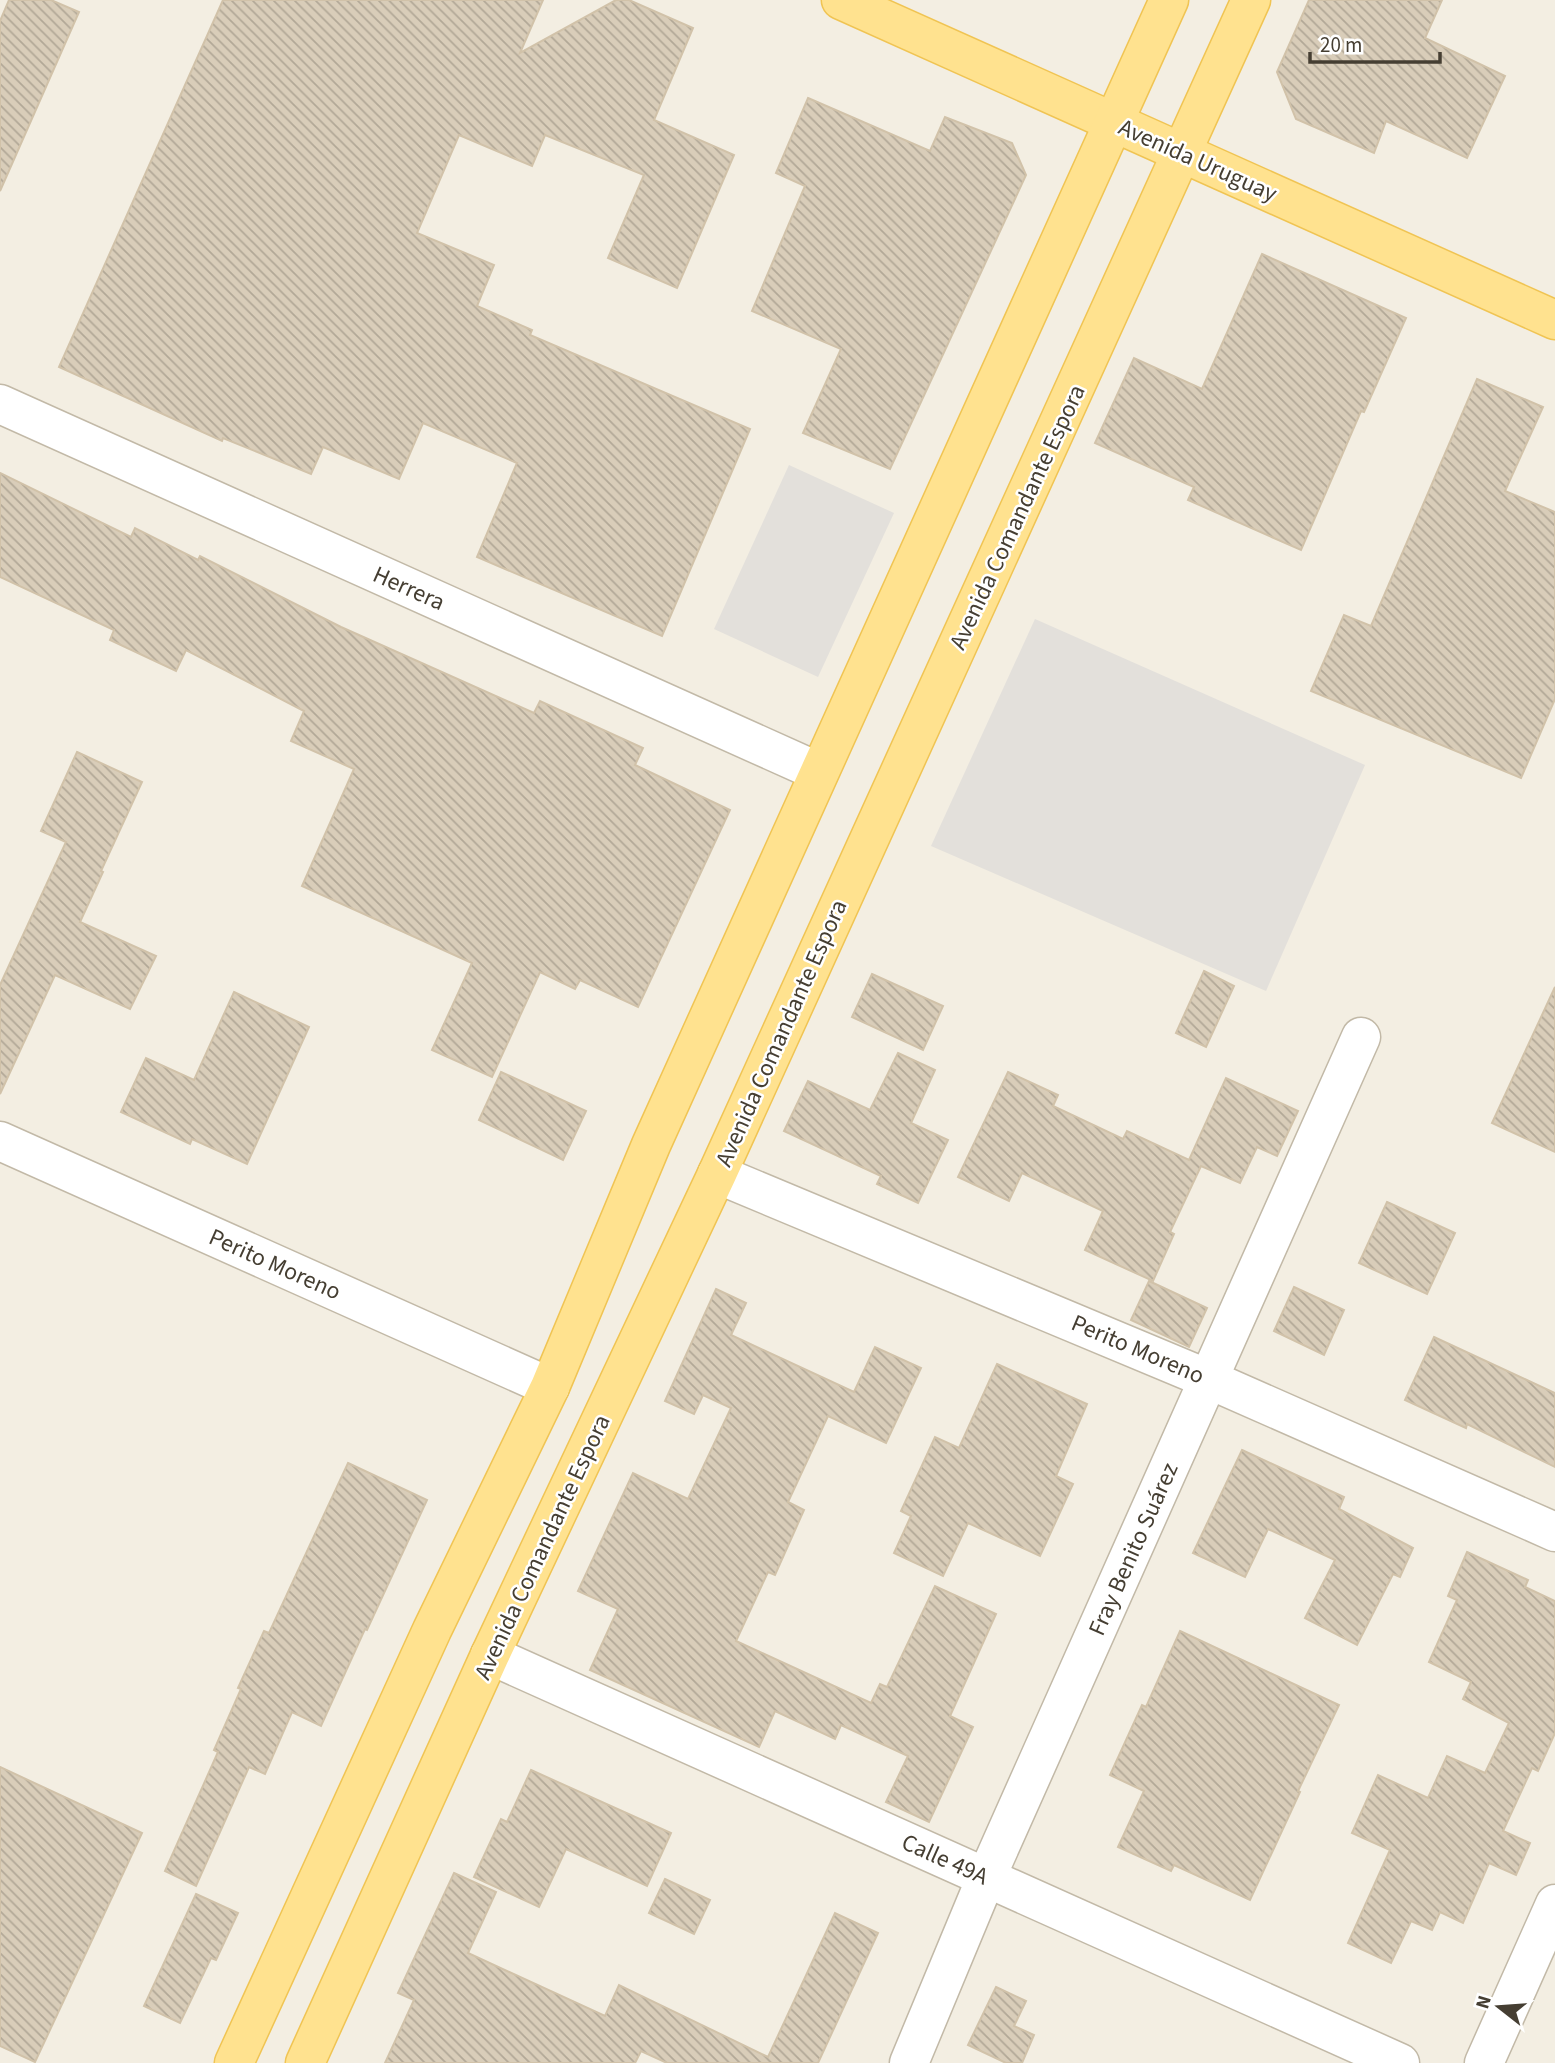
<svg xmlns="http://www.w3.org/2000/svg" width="1555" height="2063" viewBox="0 0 1555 2063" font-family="'Source Sans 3',sans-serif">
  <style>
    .parking { fill: #e3e0db }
    .building { fill: url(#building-back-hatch); stroke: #d1c2a9; stroke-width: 2 }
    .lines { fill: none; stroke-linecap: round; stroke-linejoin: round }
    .minor-casing { stroke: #c2b9a7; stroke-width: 41 }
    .major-casing { stroke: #f0c453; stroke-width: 41 }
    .minor { stroke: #fff; stroke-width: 38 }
    .major { stroke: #ffe28f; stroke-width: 38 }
    .labels { text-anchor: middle; stroke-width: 5; stroke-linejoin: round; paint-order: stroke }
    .street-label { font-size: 24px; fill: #453e32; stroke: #fff }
  </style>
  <defs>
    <pattern id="building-back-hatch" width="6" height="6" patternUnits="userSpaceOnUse" patternTransform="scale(1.75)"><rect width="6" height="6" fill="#d9cdb9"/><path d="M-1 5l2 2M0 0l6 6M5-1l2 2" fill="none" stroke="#b2a897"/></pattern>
  </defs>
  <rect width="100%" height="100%" fill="#f3eee2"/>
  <g class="parking">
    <path d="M789,465l105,48 -76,164 -104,-48z"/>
    <path d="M1035,619l330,146 -99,226 -335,-145z"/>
  </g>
  <g class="building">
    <path d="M9,0h42l28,12 -79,179v-170z"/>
    <path d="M223,0h320l-23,53 96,-53h13l64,28 -39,92 80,35 -57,133 -69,-30 36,-83 -99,-40 -13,31 -73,-31 -42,98 77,32 -17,41 55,24 -2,5 220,94 -88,207 -185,-79 40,-94 -94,-40 -24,56 -76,-32 -12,27 -88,-36 -1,3 -163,-74z"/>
    <path d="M1309,0h133l-17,38 80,38 -38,82 -81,-37 -12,32 -78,-34 -19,-47z"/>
    <path d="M808,98l122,53 15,-34 67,26 14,32 -136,294 -87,-36 38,-84 -89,-38 53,-125 -29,-13z"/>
    <path d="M1262,254l144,64 -42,94 -3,-1 -60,139 -113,-50 6,-13 -99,-44 39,-85 68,31z"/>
    <path d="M1477,379l66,28 -38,84 50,21v187l-34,79 -210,-87 33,-76 27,11z"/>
    <path d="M0,473l131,64 4,-9 63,32 2,-4 141,71 193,86 6,-12 103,47 -8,17 95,45 -92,197 -58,-27 -5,9 -35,-17 -48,105 -60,-27 40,-87 -170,-77 52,-117 -63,-28 13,-30 -118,-61 -10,21 -66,-31 4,-10 -114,-53z"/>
    <path d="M77,752l65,30 -41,89 2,1 -23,50 76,34 -26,53 -75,-34 -55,119v-109l66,-143 -25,-11z"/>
    <path d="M1204,971l30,15 -28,61 -30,-14z"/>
    <path d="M872,974l71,32 -20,44 -71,-33z"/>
    <path d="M1555,987v165l-63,-29z"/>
    <path d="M234,992l75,35 -62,137 -55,-25 -2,5 -69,-32 25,-54 48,22z"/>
    <path d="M898,1053l37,17 -24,53 37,17 -30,63 -41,-19 4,-8 -97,-45 24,-50 62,29z"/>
    <path d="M501,1072l85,39 -23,49 -84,-40z"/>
    <path d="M1008,1072l50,23 -5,11 70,33 4,-8 62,29 37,-82 72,33 -21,45 -20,-9 -17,36 -39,-17 -31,66 4,2 -21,47 -68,-31 18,-39 -81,-38 -13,28 -51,-24z"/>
    <path d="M1387,1202l68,31 -28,61 -68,-31z"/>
    <path d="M1149,1281l58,27 -18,39 -58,-27z"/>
    <path d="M1294,1287l50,23 -20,45 -50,-24z"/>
    <path d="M716,1289l30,14 -15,32 123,57 21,-45 46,21 -35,75 -58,-27 -40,86 16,8 -29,65 -7,-3 -32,69 135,62 9,-19 7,3 48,-101 61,28 -46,102 23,11 -44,95 -43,-20 22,-46 -67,-31 -6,14 -60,-28 -16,36 -169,-77 28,-61 -40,-18 55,-118 55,26 43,-91 -28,-13 -9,19 -29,-13z"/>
    <path d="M1434,1337l121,56v74l-88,-43 -1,4 -61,-28z"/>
    <path d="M997,1364l90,40 -31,72 17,8 -33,72 -72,-33 -25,53 -49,-23 17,-37 -10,-5 34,-74 24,11z"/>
    <path d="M1242,1450l102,47 -5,12 74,39 -13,29 -7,-3 -36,71 -52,-27 30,-58 -67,-31 -23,48 -52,-24z"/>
    <path d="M348,1463l79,37 -60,130 -2,-1 -44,97 -29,-14 -27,62 -16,-7 -53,119 -31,-15 53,-119 -4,-2 27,-61 -3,-1 26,-57 5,2z"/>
    <path d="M1467,1552l61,28 -3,7 30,14v132l-17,38 -6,-3 -29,63 27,12 -14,32 -27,-12 -26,60 -23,-11 -8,18 -21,-9 -20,42 -43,-20 42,-93 -38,-17 26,-58 50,23 19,-42 38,17 24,-50 -46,-24 8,-17 -42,-20 28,-62 -9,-4z"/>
    <path d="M1180,1631l159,74 -41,86 2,1 -50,108 -76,-35 -3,6 -53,-24 26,-56 -34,-16 32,-70 4,2z"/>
    <path d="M0,1767l142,66 -107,229 -35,-16z"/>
    <path d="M531,1770l140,63 -24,53 -81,-37 -27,58 -65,-30 27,-58 6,3z"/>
    <path d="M454,1873l42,19 -28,61 137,63 14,-31 149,72 67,-144 43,20 -60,130h-151l-26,-12 -6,12h-250l29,-63 -16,-7z"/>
    <path d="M665,1879l45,21 -16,34 -45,-21z"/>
    <path d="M196,1894l42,19 -22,47 -5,-2 -31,65 -36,-17z"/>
    <path d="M996,1987l30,14 -12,25 20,9 -12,28h-16l-38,-18z"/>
  </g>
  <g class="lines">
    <g class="minor-casing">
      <g id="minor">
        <path d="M0,404l819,368"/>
        <path d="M0,1141l550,246"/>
        <path d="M717,1174l491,205 347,153"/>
        <path d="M490,1655l910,408"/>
        <path d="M909,2063l77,-185 375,-841"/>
        <path d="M1484,2063l71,-159"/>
      </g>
    </g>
    <g class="major-casing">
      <g id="major">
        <path d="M841,0l714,320"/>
        <path d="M234,2063l198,-433 118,-243 101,-242 518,-1145"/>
        <path d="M305,2063l185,-408 227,-481 534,-1174"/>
      </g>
    </g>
    <use href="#minor" class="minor"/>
    <use href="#major" class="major"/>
  </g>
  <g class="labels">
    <g class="street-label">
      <text transform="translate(1198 160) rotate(24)" y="8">Avenida Uruguay</text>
      <text transform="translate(1017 517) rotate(-65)" y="8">Avenida Comandante Espora</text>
      <text transform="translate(409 588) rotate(24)" y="8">Herrera</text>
      <text transform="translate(781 1033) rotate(-66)" y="8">Avenida Comandante Espora</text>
      <text transform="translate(275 1264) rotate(24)" y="8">Perito Moreno</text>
      <text transform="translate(1138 1349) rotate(23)" y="8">Perito Moreno</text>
      <text transform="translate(542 1547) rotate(-65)" y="8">Avenida Comandante Espora</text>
      <text transform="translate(1133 1549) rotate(-66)" y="8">Fray Benito Suárez</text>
      <text transform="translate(945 1859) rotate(24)" y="8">Calle 49A</text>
    </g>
  </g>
  <g transform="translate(1499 2007) rotate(287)" stroke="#ffffff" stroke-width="5" paint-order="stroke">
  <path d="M0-5L12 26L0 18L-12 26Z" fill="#453e32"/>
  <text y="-10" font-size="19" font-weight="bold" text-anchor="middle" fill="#453e32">N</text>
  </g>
  <path d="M1310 52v10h130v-10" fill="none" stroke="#453e32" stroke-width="3.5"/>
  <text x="1320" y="52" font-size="21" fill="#453e32" stroke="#ffffff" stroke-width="5" paint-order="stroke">20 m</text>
</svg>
